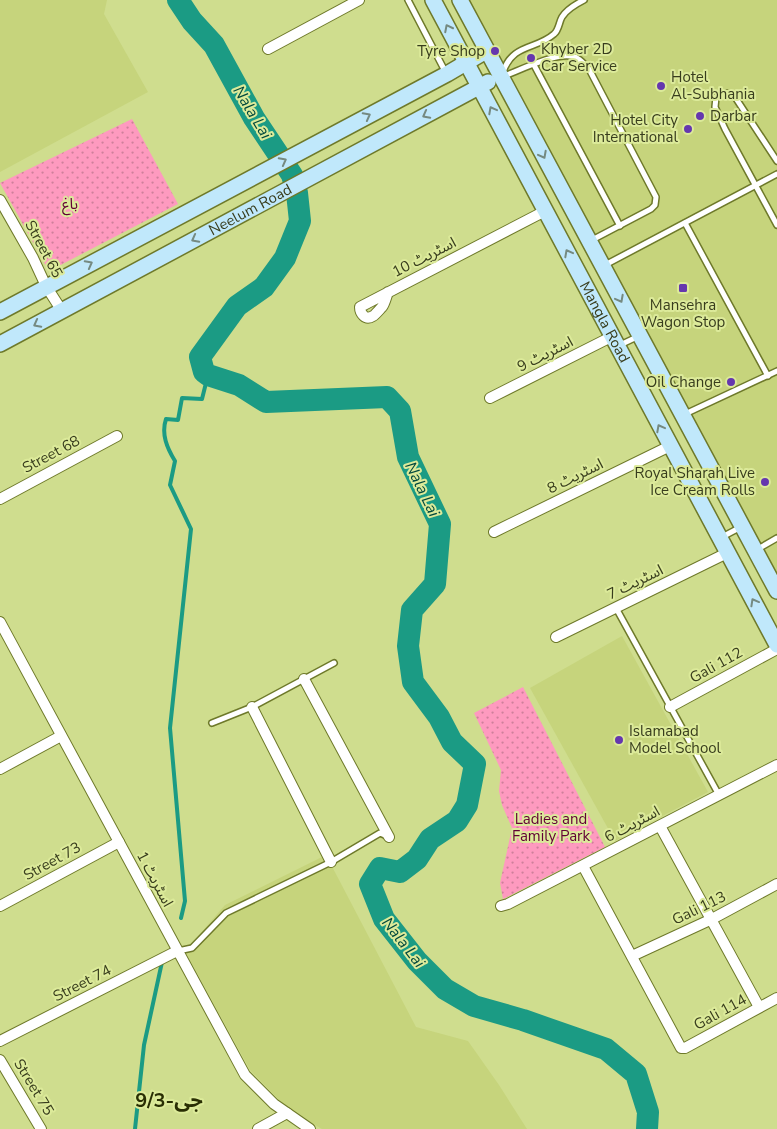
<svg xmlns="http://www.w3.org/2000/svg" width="777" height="1129" viewBox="0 0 777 1129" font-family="'Nunito Sans','Noto Sans Arabic',sans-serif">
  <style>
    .built { fill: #c6d47c }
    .park { fill: url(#park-dots) }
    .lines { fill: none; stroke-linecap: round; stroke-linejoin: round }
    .stream { stroke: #1b9b84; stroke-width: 4 }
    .river { stroke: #1b9b84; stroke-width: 22 }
    .lane-casing { stroke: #6e792a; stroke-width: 8 }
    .street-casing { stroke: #6e792a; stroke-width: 12 }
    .secondary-casing { stroke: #6e792a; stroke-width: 18 }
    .lane { stroke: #fff; stroke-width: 5 }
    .street { stroke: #fff; stroke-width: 10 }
    .secondary { stroke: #c0e8fb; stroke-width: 15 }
    .oneway { stroke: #758a81 }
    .poi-dot { fill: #6537ae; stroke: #dcea9a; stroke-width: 2 }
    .labels { text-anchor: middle; stroke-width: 4; stroke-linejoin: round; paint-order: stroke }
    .poi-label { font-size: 15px; fill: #383d1d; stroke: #dcea9a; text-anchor: start }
    .park-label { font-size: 15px; fill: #620035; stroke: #dcea9a }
    .street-label { font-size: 15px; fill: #383d1d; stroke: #dcea9a }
    .water-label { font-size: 16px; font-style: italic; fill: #02493d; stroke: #dcea9a }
    .district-label { font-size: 20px; font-weight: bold; fill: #292e03; stroke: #dcea9a }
  </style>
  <defs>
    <pattern id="park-dots" width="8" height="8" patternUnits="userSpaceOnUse" patternTransform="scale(1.25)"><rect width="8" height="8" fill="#fe9abf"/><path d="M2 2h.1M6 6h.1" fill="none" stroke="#cf7f9b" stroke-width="1.8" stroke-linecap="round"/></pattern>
  </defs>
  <rect width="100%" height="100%" fill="#cfdd8e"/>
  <g class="built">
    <path d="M0,0h107l-3,14 44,78 -148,80z"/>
    <path d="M462,0h315v588z"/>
    <path d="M622,636l86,156 -93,49 -85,-153z"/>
    <path d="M326,855l90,172 52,14 31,44 28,44h-205l-32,-18 -40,-41 -65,-119 40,-46z"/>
  </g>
  <g class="park">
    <path d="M132,119l46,85 -129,67 -49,-88z"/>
    <path d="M523,687l82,160 -102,52 -3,-16 12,-55 -10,-23 -3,-14 2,-21 -27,-57z"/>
  </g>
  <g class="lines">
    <g class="stream">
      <path d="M181,918l4,-17 -15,-173 21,-199 -21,-44 5,-24c-8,-13 -14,-27 -9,-42l12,1 4,-22 20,1 6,-24"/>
      <path d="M135,1129l9,-84 18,-83"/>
    </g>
    <path class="river" d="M178,0l14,21 22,24 40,73 38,57 5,18 3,28 -15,37 -21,29 -27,19 -37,51 4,15 4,3 31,10 27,17 121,-5 13,14 8,46 32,67 -5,60 -23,26 -4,36 5,36 26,35 13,25 23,22 -8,41 -10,16 -27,18 -13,20 -17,13 -20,-4 -10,16 14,35 33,42 28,28 29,17 49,14 83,29 30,25 12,38 -1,17"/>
    <g class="lane-casing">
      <g id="lane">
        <path d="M408,0l38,73"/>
        <path d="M534,65l86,161"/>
        <path d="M503,72c10,-29 33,-22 51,-38 5,-4 5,-12 8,-17 5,-8 14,-13 22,-17"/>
        <path d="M504,76c16,-6 51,-23 67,-20 8,1 13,8 18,13l67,128 -1,8 -4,4 -59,31"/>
        <path d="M777,161l-42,-64 -8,-4 -11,4 -1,10 10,22 52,96"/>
        <path d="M685,223l83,153"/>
        <path d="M605,265l172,-91"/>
        <path d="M620,345l19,-9"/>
        <path d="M685,414l92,-43"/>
        <path d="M722,537l19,-10"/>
        <path d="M758,549l19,-11"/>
        <path d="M616,608l103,187"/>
        <path d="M212,723l40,-16 82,-44"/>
        <path d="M178,951l14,-3 34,-35 105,-51 49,-29 7,3"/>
      </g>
    </g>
    <g class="street-casing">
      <g id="street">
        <path d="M268,49l91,-49"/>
        <path d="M0,200l33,58 13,28 16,25"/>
        <path d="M388,292c-2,5 -3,11 -6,15 -2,2 -7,8 -9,9 -8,5 -13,-3 -13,-9l185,-96"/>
        <path d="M490,398l123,-62"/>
        <path d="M0,499l117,-63"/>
        <path d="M494,532l176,-86"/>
        <path d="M0,622l245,453 29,29 36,25"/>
        <path d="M556,637l171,-84"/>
        <path d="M304,679l85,158"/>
        <path d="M252,707l79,155"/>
        <path d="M670,707l107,-58"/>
        <path d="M0,769l61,-33"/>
        <path d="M660,826l99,181"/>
        <path d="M583,866l98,182h4l92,-50"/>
        <path d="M0,906l119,-64"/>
        <path d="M501,906l7,-2 269,-139"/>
        <path d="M632,956l80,-37 65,-35"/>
        <path d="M0,1041l177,-90"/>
        <path d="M0,1060l41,69"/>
        <path d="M258,1129l29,-16"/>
      </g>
    </g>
    <g class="secondary-casing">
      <g id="secondary">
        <path id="s1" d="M433,0l344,645"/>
        <path d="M460,0l317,591"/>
        <path d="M0,312l447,-238 39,-23"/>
        <path id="s2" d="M0,344l488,-262"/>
      </g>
    </g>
    <use href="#lane" class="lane"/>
    <use href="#street" class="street"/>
    <use href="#secondary" class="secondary"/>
  </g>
  <defs><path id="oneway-chevron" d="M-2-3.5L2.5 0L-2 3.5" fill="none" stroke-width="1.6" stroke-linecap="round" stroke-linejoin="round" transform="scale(1.25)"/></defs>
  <g class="oneway">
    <use href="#oneway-chevron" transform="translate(448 28) rotate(-117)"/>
    <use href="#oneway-chevron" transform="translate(492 110) rotate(-118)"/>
    <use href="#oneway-chevron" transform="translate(426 115) rotate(152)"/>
    <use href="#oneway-chevron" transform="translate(367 116) rotate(-28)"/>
    <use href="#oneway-chevron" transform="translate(543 155) rotate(62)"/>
    <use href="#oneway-chevron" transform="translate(283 161) rotate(-28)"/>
    <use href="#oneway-chevron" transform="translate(195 239) rotate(152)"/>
    <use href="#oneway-chevron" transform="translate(568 253) rotate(-118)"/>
    <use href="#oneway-chevron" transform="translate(89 264) rotate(-28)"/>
    <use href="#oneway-chevron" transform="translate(620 299) rotate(62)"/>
    <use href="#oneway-chevron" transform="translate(37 324) rotate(152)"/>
    <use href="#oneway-chevron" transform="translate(660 428) rotate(-118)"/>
    <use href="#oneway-chevron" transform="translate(754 602) rotate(-119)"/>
  </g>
  <g class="poi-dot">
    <circle cx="495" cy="51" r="5"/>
    <circle cx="531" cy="58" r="5"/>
    <circle cx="661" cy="86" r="5"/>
    <circle cx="700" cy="116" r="5"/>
    <circle cx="688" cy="129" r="5"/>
    <rect x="678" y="283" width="10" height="10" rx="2.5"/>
    <circle cx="731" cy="382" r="5"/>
    <circle cx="765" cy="482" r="5"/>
    <circle cx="619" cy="740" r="5"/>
  </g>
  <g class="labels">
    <g class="poi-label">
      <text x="541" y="54">Khyber 2D<tspan x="541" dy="17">Car Service</tspan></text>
      <text x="485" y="56" text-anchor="end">Tyre Shop</text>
      <text x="671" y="82">Hotel<tspan x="671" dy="17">Al-Subhania</tspan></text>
      <text x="710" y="121">Darbar</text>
      <text x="678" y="125" text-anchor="end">Hotel City<tspan x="678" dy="17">International</tspan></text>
      <text x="683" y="310" text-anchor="middle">Mansehra<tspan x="683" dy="17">Wagon Stop</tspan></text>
      <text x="721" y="387" text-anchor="end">Oil Change</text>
      <text x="755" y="478" text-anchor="end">Royal Sharah Live<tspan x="755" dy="17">Ice Cream Rolls</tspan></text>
      <text x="629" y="736">Islamabad<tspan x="629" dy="17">Model School</tspan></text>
    </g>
    <g class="park-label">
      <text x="70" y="209">باغ</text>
      <text x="551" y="824">Ladies and<tspan x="551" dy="17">Family Park</tspan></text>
    </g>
    <g class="street-label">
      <text dy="5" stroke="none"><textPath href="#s2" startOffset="284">Neelum Road</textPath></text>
      <text transform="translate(44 249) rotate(62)" y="5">Street 65</text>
      <text transform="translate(424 257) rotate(-27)" y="5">اسٹریٹ 10</text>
      <text dy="5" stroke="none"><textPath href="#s1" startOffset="365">Mangla Road</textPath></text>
      <text transform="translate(545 354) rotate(-27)" y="5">اسٹریٹ 9</text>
      <text transform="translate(51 454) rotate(-28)" y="5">Street 68</text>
      <text transform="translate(575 476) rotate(-26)" y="5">اسٹریٹ 8</text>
      <text transform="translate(635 582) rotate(-26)" y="5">اسٹریٹ 7</text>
      <text transform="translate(716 665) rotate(-29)" y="5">Gali 112</text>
      <text transform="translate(632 824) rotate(-28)" y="5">اسٹریٹ 6</text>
      <text transform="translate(52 861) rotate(-29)" y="5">Street 73</text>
      <text transform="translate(155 879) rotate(62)" y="5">اسٹریٹ 1</text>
      <text transform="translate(699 908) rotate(-26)" y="5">Gali 113</text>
      <text transform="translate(82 983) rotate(-27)" y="5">Street 74</text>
      <text transform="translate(720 1012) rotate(-29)" y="5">Gali 114</text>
      <text transform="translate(34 1087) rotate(59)" y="5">Street 75</text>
    </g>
    <g class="water-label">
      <text transform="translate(253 112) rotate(59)" y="6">Nala Lai</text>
      <text transform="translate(423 489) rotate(64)" y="6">Nala Lai</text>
      <text transform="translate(404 942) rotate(52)" y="6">Nala Lai</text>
    </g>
    <g class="district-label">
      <text x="169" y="1107">جی-9/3</text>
    </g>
  </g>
</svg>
